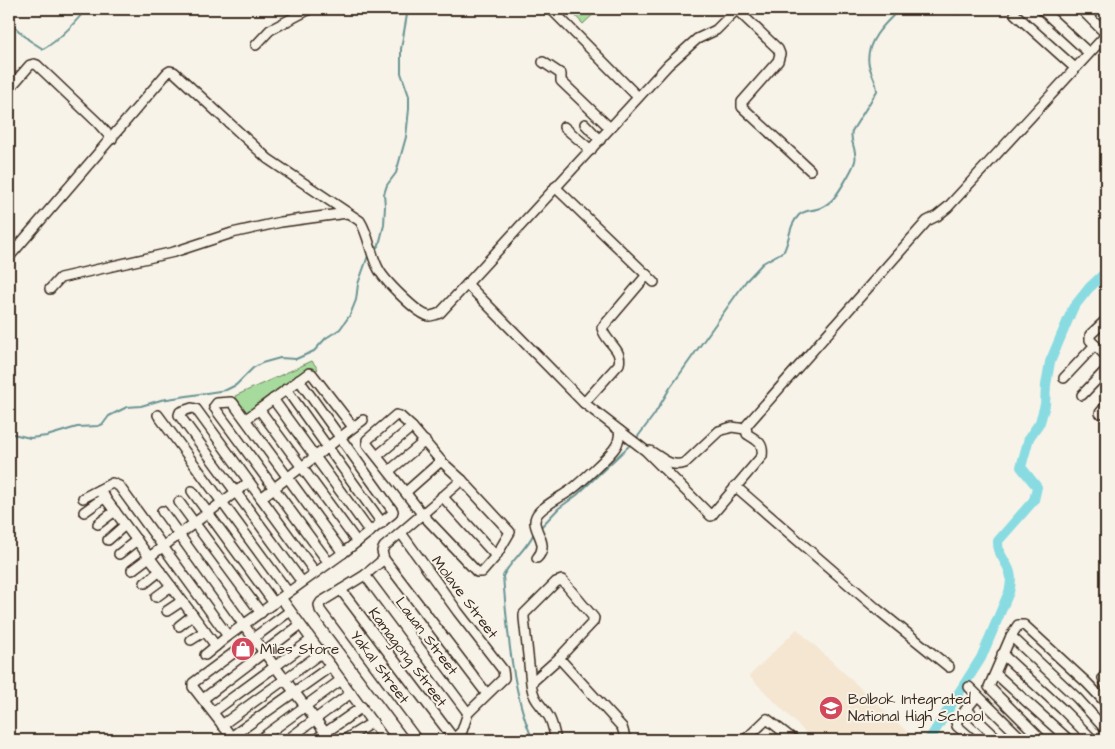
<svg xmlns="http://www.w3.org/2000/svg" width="1115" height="749" viewBox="0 0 1115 749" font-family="'Architects Daughter',sans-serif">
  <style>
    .built { fill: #f5e6d2 }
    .green { fill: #a6db9d; stroke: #70825e }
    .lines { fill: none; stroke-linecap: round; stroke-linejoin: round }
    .stream { stroke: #6a9494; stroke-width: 2 }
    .river { stroke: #89dbe2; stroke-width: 10 }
    .minor-casing { stroke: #3b2a1e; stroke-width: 12 }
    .minor { stroke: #f7f3e8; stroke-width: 9 }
    .labels { text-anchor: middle; stroke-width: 4; stroke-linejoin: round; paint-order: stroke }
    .street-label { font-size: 15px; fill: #3b2a1e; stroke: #f7f3e8 }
    .poi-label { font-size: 15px; fill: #3b2a1e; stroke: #f7f3e8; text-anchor: start }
  </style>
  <rect width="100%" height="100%" fill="#f7f3e8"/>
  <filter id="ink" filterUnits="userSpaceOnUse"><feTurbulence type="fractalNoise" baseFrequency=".02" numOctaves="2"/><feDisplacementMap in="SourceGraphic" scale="10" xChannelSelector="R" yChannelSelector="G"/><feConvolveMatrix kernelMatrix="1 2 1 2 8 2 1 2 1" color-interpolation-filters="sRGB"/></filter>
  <g filter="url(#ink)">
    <path class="built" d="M797,629l119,111h-103l-64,-64z"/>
    <g class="green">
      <path d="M569,9h30l-16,15z"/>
      <path d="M312,361l6,8 -67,49 -16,-22z"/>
    </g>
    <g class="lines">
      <g class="stream">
        <path d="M944,9c9,5 16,8 24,0"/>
        <path d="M9,22l20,18 14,9c17,-9 31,-25 43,-40"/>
        <path d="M375,249l4,-4 5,-20 1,-19 -1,-12 3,-9 9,-12 10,-36 3,-28v-13l-8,-23v-24l7,-40"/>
        <path d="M9,433l21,5 17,-2 30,-9 21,-1 5,-2 6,-8 18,-9 14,-1 20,-6 65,-10 10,-5 17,-17 9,-5 18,-5 16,1 18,-8 12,-13 14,-9 10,-14 6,-15 2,-16 11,-31"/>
        <path d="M636,439l18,-24 16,-27 76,-107 17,-18 21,-12c6,-12 5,-26 15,-36 6,-5 11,-4 18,-6 4,-1 11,-5 14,-8 6,-5 22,-32 24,-40 3,-10 -6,-19 -3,-30l25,-40c0,-9 -6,-17 -8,-26 -5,-22 16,-42 31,-56"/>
        <path d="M539,529l20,-21 18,-13 54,-51"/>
        <path d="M533,740c-21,-46 -26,-113 -30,-164 8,-16 24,-27 31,-43"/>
      </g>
      <path class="river" d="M929,740l52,-82 28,-66c8,-28 -12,-30 -11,-51l36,-41 3,-13 -16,-20 8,-29 11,-16 5,-17 1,-20 4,-23 23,-54 16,-20 17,-16"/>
      <g class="minor-casing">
        <g id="minor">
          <path d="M551,9l87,88"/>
          <path d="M1041,9l48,44"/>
          <path d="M1081,9l25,25"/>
          <path d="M737,10l41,39 2,5 -2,7 -36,41v5l68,63"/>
          <path d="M1015,14l60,54"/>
          <path d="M256,45l14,-15 40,-21"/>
          <path d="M543,62l18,12v7l49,47"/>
          <path d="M9,89l21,-24 4,-1 3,1 60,57 15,17"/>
          <path d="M585,124l15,16"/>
          <path d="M564,127l27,23"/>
          <path d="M555,187l99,95"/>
          <path d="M9,257l158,-184 3,-2 4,1 94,87 92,62c9,14 10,32 18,47 5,11 39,46 51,48 3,0 8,-2 11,-3l27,-29 201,-219 29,-26 19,-9 21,-21"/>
          <path d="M467,284l117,119 62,48 65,65 51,-60c2,-13 -5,-16 -15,-22l-1,-8 181,-205 10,-5 11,-9 158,-172"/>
          <path d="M50,289l10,-11 114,-26 58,-19 49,-11 66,-9"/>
          <path d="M1106,320l-16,15v5l16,16"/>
          <path d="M1064,378l31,-33"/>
          <path d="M286,389l96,134"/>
          <path d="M1082,395l24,-25"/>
          <path d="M273,399l97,133"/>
          <path d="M584,403l35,-39c4,-15 -14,-22 -17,-36l45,-53"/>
          <path d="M259,409l98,133"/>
          <path d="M1100,413l6,-7"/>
          <path d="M158,415l130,177"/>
          <path d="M396,415l4,1 12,11 29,34 21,19 48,52 -14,24 -14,16h-5l-54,-57 -56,-71v-4z"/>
          <path d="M246,419l63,-46 3,1 41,53"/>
          <path d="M650,451c13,7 20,17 35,12l34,-32 13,-4 13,2"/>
          <path d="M377,456l35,-29"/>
          <path d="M389,471l36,-30"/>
          <path d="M462,480l-78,67 -2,4 2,8 103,135"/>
          <path d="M735,486l142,123 72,58"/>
          <path d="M99,490l117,156"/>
          <path d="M192,491l82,112"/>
          <path d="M406,492l35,-31"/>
          <path d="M442,496l54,60"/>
          <path d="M83,498l29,-15 7,3 109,150"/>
          <path d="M261,498l102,-78"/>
          <path d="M179,502l82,111"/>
          <path d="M162,511l92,128 77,101"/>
          <path d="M84,512l21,-15"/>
          <path d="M98,524l17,-13"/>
          <path d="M401,533l57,79 45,58 1,8 -36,35 -6,18 -9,9"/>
          <path d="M108,540l17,-15"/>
          <path d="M119,554l18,-14"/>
          <path d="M537,558c16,-17 -12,-31 2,-46 9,-9 22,-15 32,-22 9,-7 41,-36 45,-44 3,-4 3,-10 4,-15"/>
          <path d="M384,559l-19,16 -44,27 -2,3 1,5 97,130"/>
          <path d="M329,563l-115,-156 3,-4 14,-1 2,1 110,150"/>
          <path d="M132,570l117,-88"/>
          <path d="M365,575l103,138"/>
          <path d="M302,582l-123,-167 1,-3 12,-4 4,1 119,163"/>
          <path d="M145,583l15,-12"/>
          <path d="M341,590l113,149"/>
          <path d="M156,597l15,-11"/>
          <path d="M281,598l104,142"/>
          <path d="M167,611l15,-10"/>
          <path d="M179,626l14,-11"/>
          <path d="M1011,636l66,62 29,32"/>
          <path d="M191,640l14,-9"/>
          <path d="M1002,654l60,55 31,31"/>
          <path d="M205,655l23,-19 115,-83 49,-39 1,-3 -94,-131"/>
          <path d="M559,658l63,69 3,10 -2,3"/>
          <path d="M1106,673l-3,5 3,7"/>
          <path d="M996,674l73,66"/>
          <path d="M531,683l28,-25 34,-36 1,-4 -32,-38 -6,2 -32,32v4l7,65c3,20 9,19 18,34 4,7 5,16 7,23"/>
          <path d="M969,687l54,53"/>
          <path d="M203,699l97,-74"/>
          <path d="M966,709l33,31"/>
          <path d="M213,712l98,-72"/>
          <path d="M222,725l99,-72"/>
          <path d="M231,737l100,-71"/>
          <path d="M234,740l-41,-53v-4l97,-72"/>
          <path d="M259,740l82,-60"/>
          <path d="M287,740l64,-47"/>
          <path d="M315,740l47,-33"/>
          <path d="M344,740l29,-18"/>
          <path d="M745,740l22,-21 27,21"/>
          <path d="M973,740l-16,-14 -1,-4 21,-26"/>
          <path d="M1042,740l-53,-53 22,-51 7,-11h6l63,58 19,20"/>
        </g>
      </g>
      <use href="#minor" class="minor"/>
    </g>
  </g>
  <defs>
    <g id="shop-disc" transform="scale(1.25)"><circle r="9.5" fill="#d1495b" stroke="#f7f3e8"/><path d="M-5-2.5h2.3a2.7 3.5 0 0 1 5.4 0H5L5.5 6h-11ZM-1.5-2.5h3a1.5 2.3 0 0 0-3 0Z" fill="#fff"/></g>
    <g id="school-disc" transform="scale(1.25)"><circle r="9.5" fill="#d1495b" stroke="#f7f3e8"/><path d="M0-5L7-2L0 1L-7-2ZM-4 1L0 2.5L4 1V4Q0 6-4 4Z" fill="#fff"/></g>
  </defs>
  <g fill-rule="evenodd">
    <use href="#shop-disc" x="243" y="649"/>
    <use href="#school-disc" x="831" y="708"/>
  </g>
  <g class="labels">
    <g class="street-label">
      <text transform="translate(465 597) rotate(53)" y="5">Molave Street</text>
      <text transform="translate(427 636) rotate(53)" y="5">Lauan Street</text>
      <text transform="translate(408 657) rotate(53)" y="5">Kamagong Street</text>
      <text transform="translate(380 667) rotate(53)" y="5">Yakal Street</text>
    </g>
    <g class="poi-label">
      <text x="260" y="654">Miles Store</text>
      <text x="848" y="704">Bolbok Integrated<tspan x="848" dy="17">National High School</tspan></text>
    </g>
  </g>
  <rect width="1115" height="749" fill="none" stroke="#f7f3e8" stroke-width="30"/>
  <rect x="15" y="15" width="1085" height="719" fill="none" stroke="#3b2a1e" stroke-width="2" filter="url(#ink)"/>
</svg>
